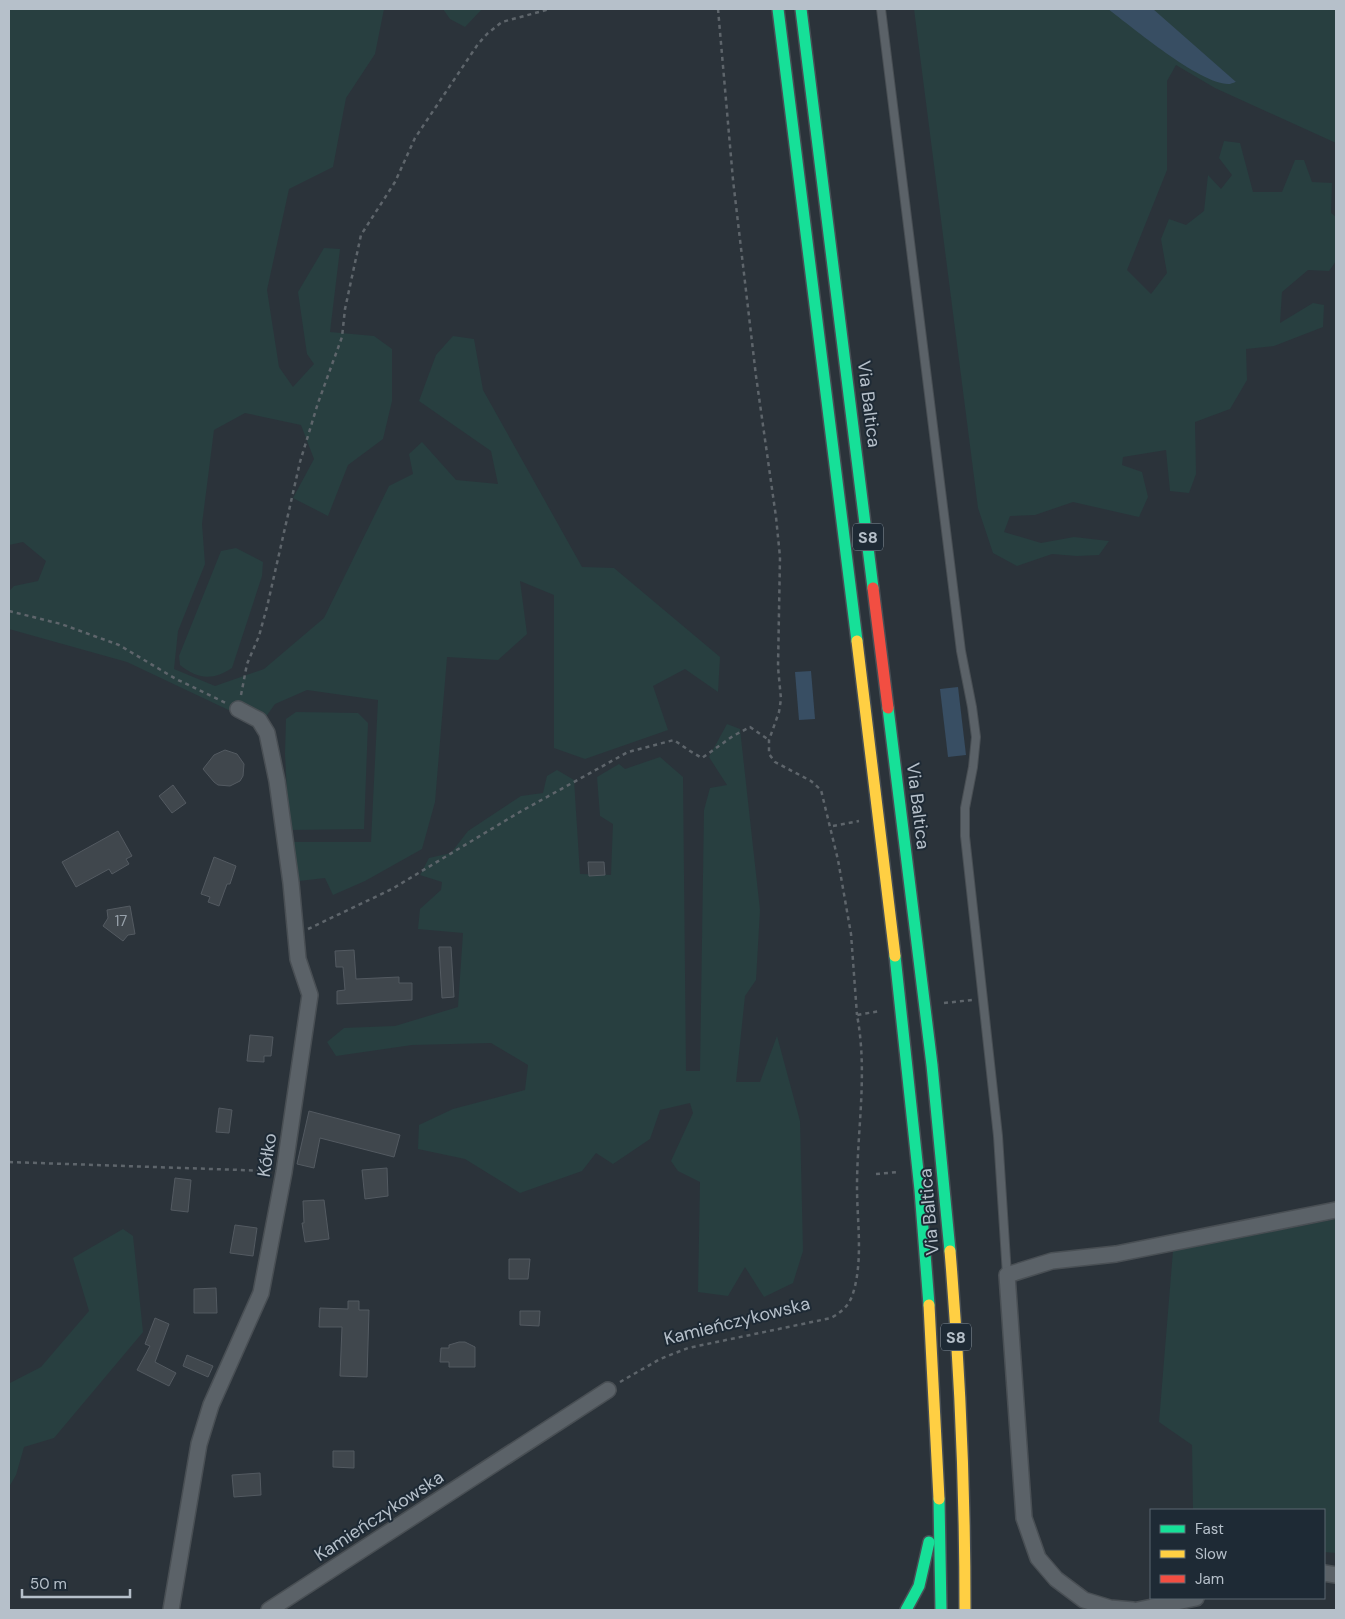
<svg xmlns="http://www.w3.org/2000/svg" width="1345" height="1619" viewBox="0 0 1345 1619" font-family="'DM Sans',sans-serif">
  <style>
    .green { fill: #283f40 }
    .water { fill: #384e63 }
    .building { fill: #40474d; stroke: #535a61 }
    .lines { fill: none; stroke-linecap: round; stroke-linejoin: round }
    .lane-casing { stroke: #494f54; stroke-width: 10 }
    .street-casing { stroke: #494f54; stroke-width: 18 }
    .fast-casing { stroke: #484f55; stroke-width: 14 }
    .slow-casing { stroke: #484f55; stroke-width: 14 }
    .jam-casing { stroke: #484f55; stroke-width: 14 }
    .path { stroke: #5e656b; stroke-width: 2.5; stroke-dasharray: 4 4; stroke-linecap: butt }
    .lane { stroke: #5b6268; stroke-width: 8 }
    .street { stroke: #5b6268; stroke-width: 15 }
    .fast { stroke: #16e098; stroke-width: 11 }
    .slow { stroke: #ffcf43; stroke-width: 11 }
    .jam { stroke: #f24e42; stroke-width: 11 }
    .labels { text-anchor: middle; stroke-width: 4; stroke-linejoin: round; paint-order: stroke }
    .number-label { font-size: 15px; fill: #98a2ab }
    .shield { fill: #1e2a35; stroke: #88939d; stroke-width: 1 }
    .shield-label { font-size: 16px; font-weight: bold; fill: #b6c0ca }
    .street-label { font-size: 18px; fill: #b6c0ca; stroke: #1e2a35 }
  </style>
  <rect width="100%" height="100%" fill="#2b333a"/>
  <g class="green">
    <path d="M9,9h375l-9,45 -29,44 -13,69 -44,22 -22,101 12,77 14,20 21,-23 -7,-10 -9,-62 26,-44 16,1 -10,83 44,4 18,13v52l-9,38 -35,26 -20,51 -35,-18 21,-39 -13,-34 -56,-12 -31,17 -12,94 3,40 -27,67 -4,38 41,17 49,-17 60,-51 65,-132 24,-12 -4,-20 13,-12 34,38 42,4 -7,-33 -72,-50 17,-46 17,-19 21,3 9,51 99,177 32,1 106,89 -2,35 -33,-23 -32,17 15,44 -83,29 -31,-11v-153l-34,-14 7,53 -29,26 -51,-3 -12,145 -13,47 -57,32 -32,14 -8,-17 -26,3 -10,-39h82l7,-142 -71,-10 -32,14 -15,21 -133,-63 -118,-33v-38l5,-5 24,-5 8,-20 -23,-19 -14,3z"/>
    <path d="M443,9h39l-17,18 -15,-8z"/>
    <path d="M914,9h422v134l-121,-55 -39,-23 -9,16v89l-40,100 24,24 16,-21 -6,-34 8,-20 17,6 18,-14 4,-36 13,14 11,-14 -13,-17 5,-17 16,2 13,49h29l13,-32h9l8,22 20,1 -1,30 5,4v44l-7,10 -21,-1 -26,22 -2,31 33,-20 11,2 -1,22 -49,19 -28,3 1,31 -17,29 -35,13 1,52 -7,19 -19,-2 -4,-41 -43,7 -1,8 20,7 6,25 -9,20 -66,-15 -38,13 -25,1 -6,16 37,11 33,-6 35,4 -10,14 -22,1 -25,-2 -35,12 -24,-13 -15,-45z"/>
    <path d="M236,548l27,14 -1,14 -30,92c-19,13 -35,11 -52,-3l-1,-9 42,-105z"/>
    <path d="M296,712l62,1 10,10 -4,106 -75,1 -4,-76 1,-35z"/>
    <path d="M727,724l13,5 20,181 -4,70 -11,16 -9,86h24l17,-46 23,85 3,130 -10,32 -29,14 -19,-30 -17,29 -30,-4 2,-110 -22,-11 -7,-10 22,-48 -3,-10 -30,7 -10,29 -37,25 -17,-11 -14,18 -62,22 -55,-34 -47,-10 1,-24 34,-16 72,-19 3,-25 -37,-22 -79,2 -76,11 -9,-14 17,-14 51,-2 63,-19 5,-74 -45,-4 2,-20 21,-19 1,-8 -22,-7 9,-17 22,-5 17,-22 53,-35 22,-3 4,-17 10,-6 17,10 6,94 31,1 2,-51 -13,-8 -3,-39 22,-13 6,5 35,-12 23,20 3,294h14l4,-261 6,-22 17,-3 -18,-28z"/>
    <path d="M1336,1219v334l-12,-1v-42h-131l-1,-65 -33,-23 14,-171z"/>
    <path d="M123,1229l10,7 10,96 -89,106 -30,9 -8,28 -7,12 1,-104 31,-16 48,-56 -16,-53z"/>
  </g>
  <g class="water">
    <path d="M1108,9h45l83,73c-1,0 -5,2 -7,2 -28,1 -97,-57 -121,-75z"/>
    <path d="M811,671l4,48 -16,1 -4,-48z"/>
    <path d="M958,687l8,68 -18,2 -8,-68z"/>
  </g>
  <g class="building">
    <path d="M225,750l12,4 7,10 -1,12 -3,5 -10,5 -12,-1 -4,-3 -11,-13 11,-14z"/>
    <path d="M173,785l13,18 -14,10 -13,-17z"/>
    <path d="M118,831l14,25 -6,3 3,5 -17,10 -3,-5 -33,18 -14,-25z"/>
    <path d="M214,857l22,9 -6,18h-3l-8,22 -11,-4 2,-5 -9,-3z"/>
    <path d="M588,862h16l1,13 -16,1z"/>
    <path d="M130,906l5,28 -7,1 -5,6 -20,-15 5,-8 -1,-8z"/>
    <path d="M439,947h12l3,50 -12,1z"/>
    <path d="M354,950l2,29 43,-2v6h13v17l-75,4v-13l8,-1 -2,-23h-7l-1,-16z"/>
    <path d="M250,1035l23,2 -2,19h-7v6l-17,-1z"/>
    <path d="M219,1108l13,2 -3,23 -13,-1z"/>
    <path d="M309,1111l91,24 -6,22 -74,-19 -6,30 -17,-4z"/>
    <path d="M387,1168l1,28 -23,3 -3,-29z"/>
    <path d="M175,1178l16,2 -3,32 -17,-2z"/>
    <path d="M324,1200l5,39 -24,3 -3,-19h2l-1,-22z"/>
    <path d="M235,1225l22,3 -4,28 -23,-3z"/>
    <path d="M509,1259h21l-2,20h-19z"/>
    <path d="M216,1288l1,25h-23v-24z"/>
    <path d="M348,1301h11v9h10l-2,67 -27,-1 2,-49h-23l1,-19 28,1z"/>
    <path d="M520,1311h20l-1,15 -19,-1z"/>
    <path d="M155,1318l14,6 -14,38 21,11 -7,13 -32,-16 13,-24 -5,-2z"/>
    <path d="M459,1342h6l10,5v20h-26v-5h-9l1,-14h8v-3z"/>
    <path d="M187,1355l26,11 -5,11 -25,-11z"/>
    <path d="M333,1451h21v17l-21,-1z"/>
    <path d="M260,1473l1,22 -27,2 -2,-22z"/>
  </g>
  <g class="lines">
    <g class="lane-casing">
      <path id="lane" d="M881,9l80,642 11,56 4,30 -3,30 -8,41v28l33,300 9,139"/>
    </g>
    <g class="street-casing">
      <g id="street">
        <path d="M1324,1573l12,2"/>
        <path d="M171,1610l28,-166 12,-39 50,-112 23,-121 26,-177 -12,-36 -7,-76 -14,-102 -10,-48 -8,-13 -21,-11"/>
        <path d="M269,1610l339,-220"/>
        <path d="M1133,1610l-23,-2 -26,-8 -28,-21 -18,-21 -14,-40 -17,-243 45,-14 64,-7 220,-44"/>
        <path d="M1138,1610l58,-12"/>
      </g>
    </g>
    <g class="fast-casing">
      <g id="fast">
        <path d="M778,9l79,632"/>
        <path d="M801,9l72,579"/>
        <path d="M888,708l44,357 18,186"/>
        <path d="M895,956l25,234 9,115"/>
        <path d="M939,1499l2,111"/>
        <path d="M906,1610l13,-24 10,-44"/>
      </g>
    </g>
    <g class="slow-casing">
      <g id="slow">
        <path d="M857,641l38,315"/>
        <path d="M950,1251c10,119 15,239 15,359"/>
        <path d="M929,1305l10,194"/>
      </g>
    </g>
    <g class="jam-casing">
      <path id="jam" d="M873,588l15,120"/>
    </g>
    <g class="path">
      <path d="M718,9l15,171 23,196 20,141 4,40 -2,110 3,32 -2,13 -10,28v14l6,8 36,19 10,9 17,70 13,74 6,81"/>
      <path d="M9,611l52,13 58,21 57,34 50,24"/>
      <path d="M241,695l6,-31 12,-28 8,-29 33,-145 18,-59 24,-66 3,-28 16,-74 34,-53 20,-44 63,-94 9,-10 15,-12 48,-13"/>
      <path d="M833,826l26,-5"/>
      <path d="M308,929l84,-40 126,-76 110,-61 46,-12 16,11 12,7 31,-22 17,-9 19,13"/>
      <path d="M944,1003l28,-3"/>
      <path d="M9,1162l261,9"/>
      <path d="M876,1174l22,-2"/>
      <path d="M620,1382l40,-23 28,-11 143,-30c12,-7 19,-13 23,-28 9,-33 3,-69 3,-103 0,-57 11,-114 0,-172l23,-4"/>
    </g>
    <use href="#lane" class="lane"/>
    <use href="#street" class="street"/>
    <use href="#fast" class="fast"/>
    <use href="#slow" class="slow"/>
    <use href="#jam" class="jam"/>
  </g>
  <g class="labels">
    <g class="number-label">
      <text x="121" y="926">17</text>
    </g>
    <g class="shield">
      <rect x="853" y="523.5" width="30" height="27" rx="4"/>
      <rect x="941" y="1323.5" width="30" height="27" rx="4"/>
    </g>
    <g class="shield-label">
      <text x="868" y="543">S8</text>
      <text x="956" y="1343">S8</text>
    </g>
    <g class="street-label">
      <text transform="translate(869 404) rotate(83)" y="6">Via Baltica</text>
      <text transform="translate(918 806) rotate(83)" y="6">Via Baltica</text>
      <text transform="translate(267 1155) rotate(-81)" y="6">Kółko</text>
      <text transform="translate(929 1212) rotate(-95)" y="6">Via Baltica</text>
      <text transform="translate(737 1321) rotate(-14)" y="6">Kamieńczykowska</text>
      <text transform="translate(379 1516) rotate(-33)" y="6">Kamieńczykowska</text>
    </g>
  </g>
  <rect width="1345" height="1619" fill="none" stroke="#b6c0ca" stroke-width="20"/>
  <rect x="1150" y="1509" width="175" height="90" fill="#1e2a35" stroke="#5b6671"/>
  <rect x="1160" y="1525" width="25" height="8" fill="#16e098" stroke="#5b6671"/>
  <text x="1195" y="1534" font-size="15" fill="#b6c0ca">Fast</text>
  <rect x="1160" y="1550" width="25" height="8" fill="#ffcf43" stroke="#5b6671"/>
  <text x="1195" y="1559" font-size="15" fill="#b6c0ca">Slow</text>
  <rect x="1160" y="1575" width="25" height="8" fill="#f24e42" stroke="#5b6671"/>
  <text x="1195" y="1584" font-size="15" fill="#b6c0ca">Jam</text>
  <path d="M22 1589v8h108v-8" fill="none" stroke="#b6c0ca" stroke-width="2.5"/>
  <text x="30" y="1589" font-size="15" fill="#b6c0ca" stroke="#1e2a35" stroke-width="4" paint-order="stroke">50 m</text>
</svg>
